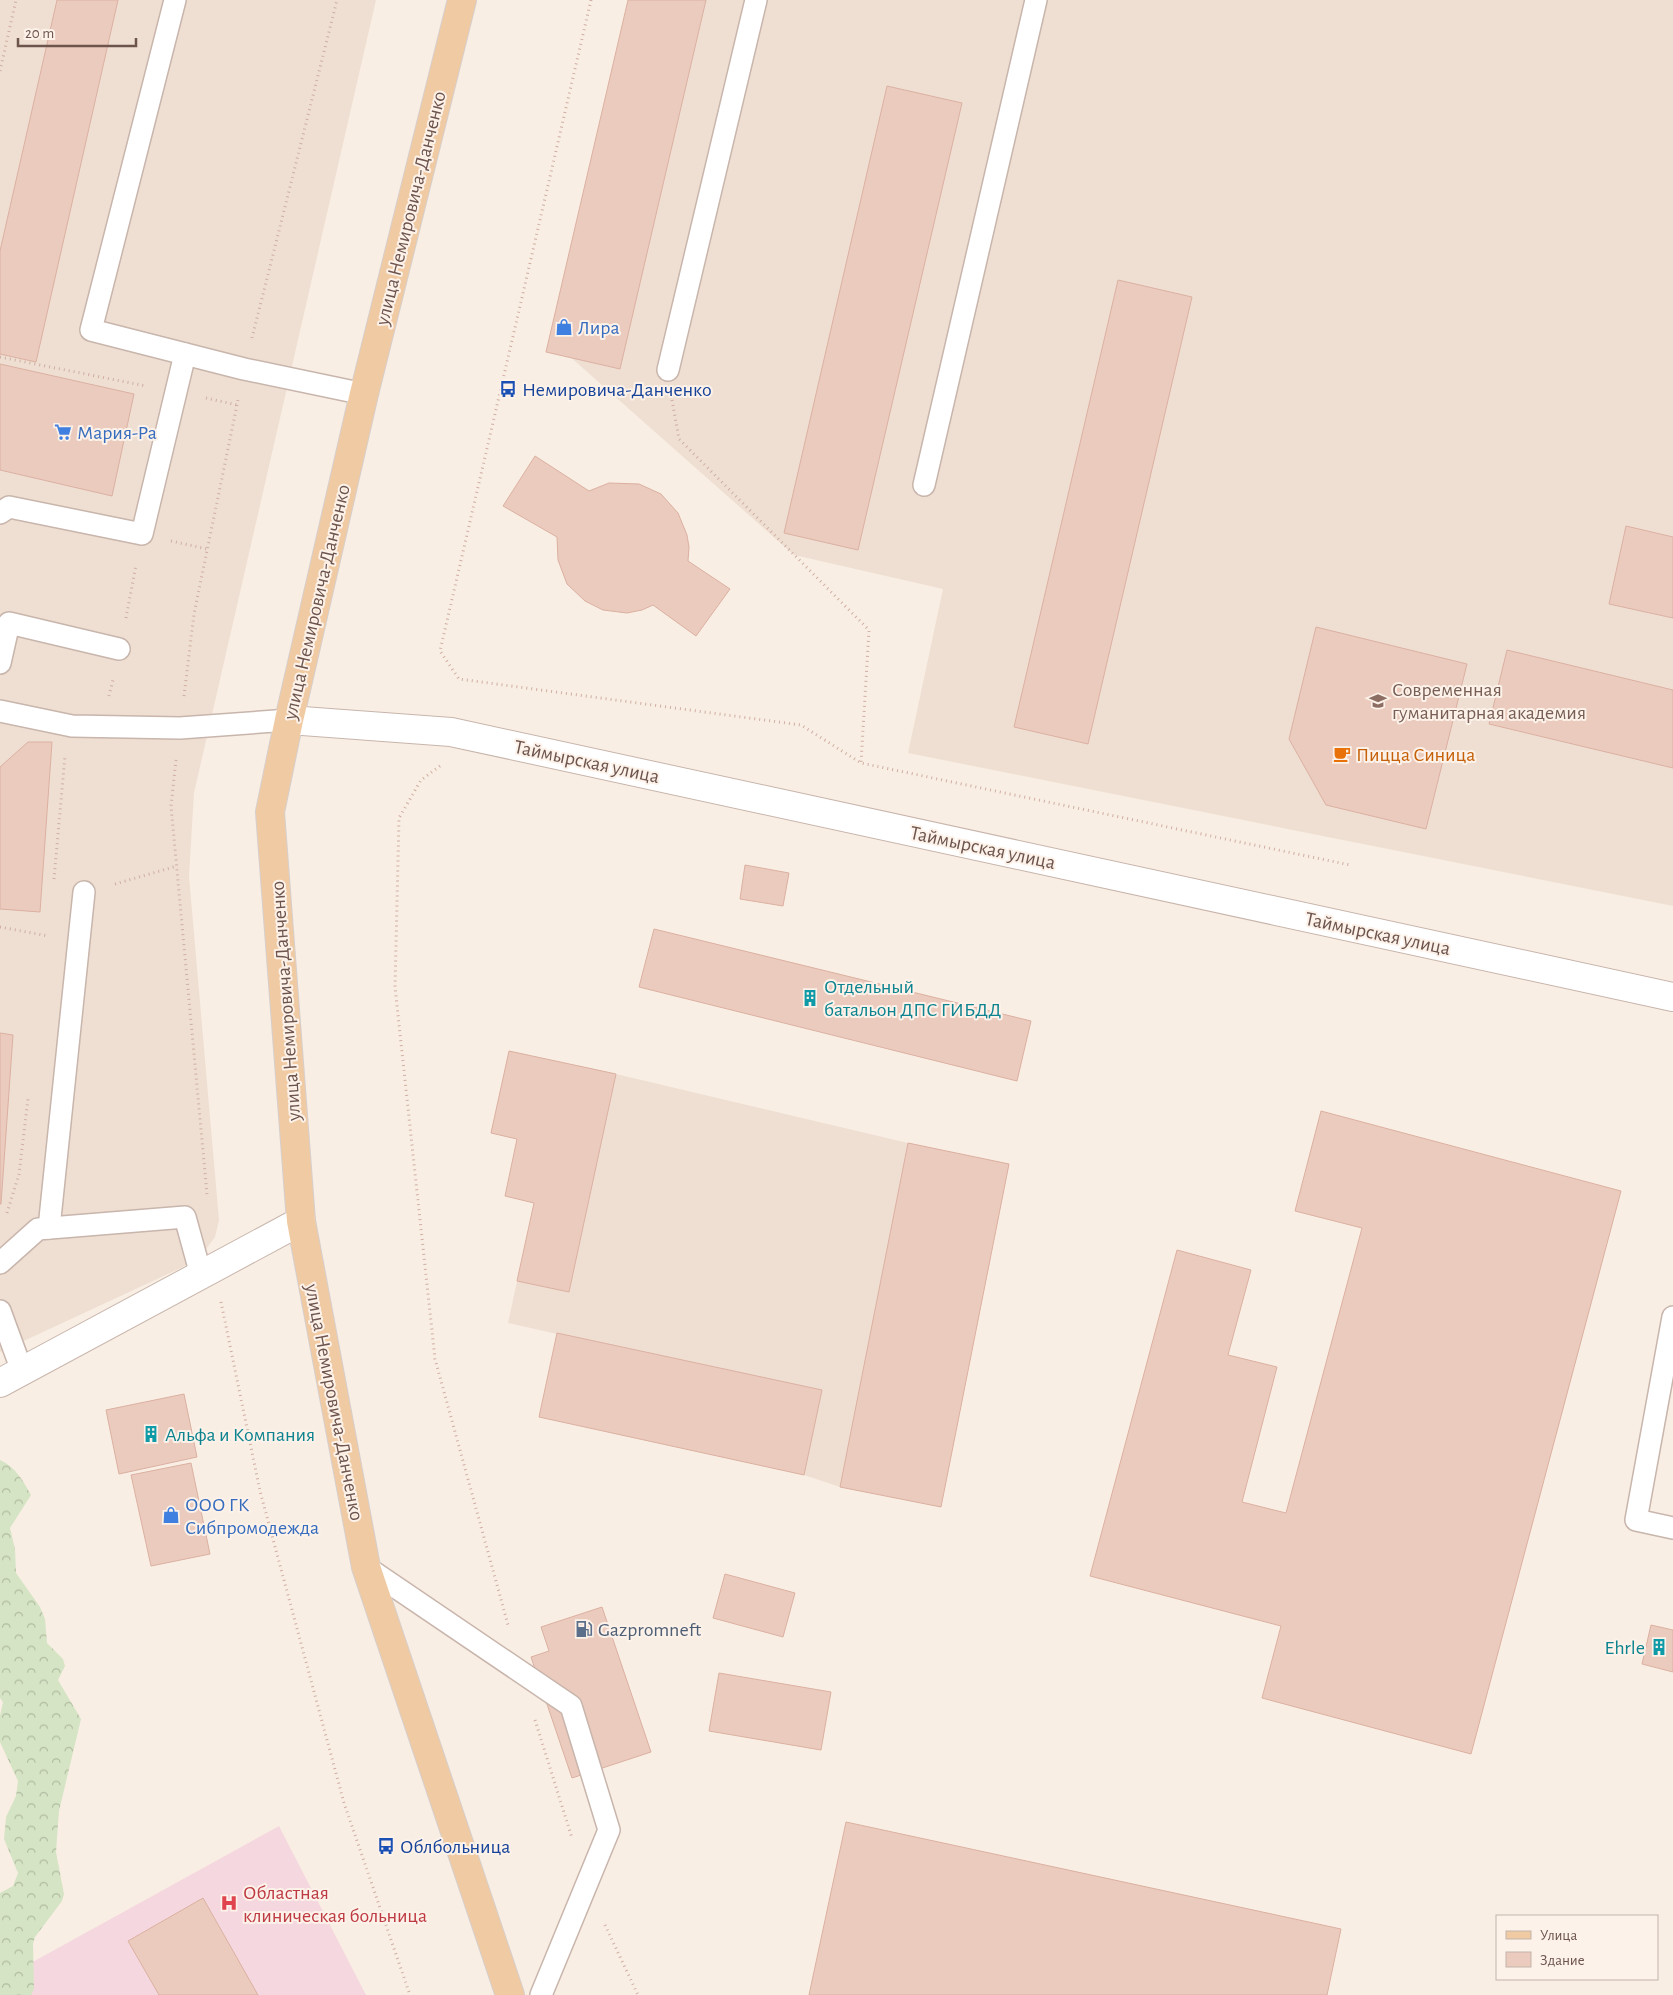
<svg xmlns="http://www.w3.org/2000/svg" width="1673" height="1995" viewBox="0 0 1673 1995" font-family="'Alegreya Sans',sans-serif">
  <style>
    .residential { fill: #efdfd3 }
    .medical { fill: #f5d8df }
    .forest { fill: url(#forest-crowns) }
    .building { fill: #ebcbbe; stroke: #dbb0a1 }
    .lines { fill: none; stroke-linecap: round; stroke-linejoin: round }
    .lane-casing { stroke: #c8b5ac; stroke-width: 24 }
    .street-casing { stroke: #c8b5ac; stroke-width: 30 }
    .primary-casing { stroke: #d6cfcd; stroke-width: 30 }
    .path { stroke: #cfaea2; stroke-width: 3; stroke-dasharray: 1 4; stroke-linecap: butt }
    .lane { stroke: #fff; stroke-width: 21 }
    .street { stroke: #fff; stroke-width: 28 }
    .primary { stroke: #f0caa3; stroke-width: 28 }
    .labels { text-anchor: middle; stroke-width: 4; stroke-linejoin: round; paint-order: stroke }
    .street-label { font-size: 20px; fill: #6d544d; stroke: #fcf2e9 }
    .shop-label { font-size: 20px; fill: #366cbe; stroke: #fcf2e9; text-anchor: start }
    .transit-label { font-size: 20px; fill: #164399; stroke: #fcf2e9; text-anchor: start }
    .education-label { font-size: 20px; fill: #785e54; stroke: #fcf2e9; text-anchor: start }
    .food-label { font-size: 20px; fill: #c56008; stroke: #fcf2e9; text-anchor: start }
    .culture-label { font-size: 20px; fill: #0d838f; stroke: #fcf2e9; text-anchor: start }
    .service-label { font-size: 20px; fill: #4e5e75; stroke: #fcf2e9; text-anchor: start }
    .health-label { font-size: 20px; fill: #be3a42; stroke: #fcf2e9; text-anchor: start }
  </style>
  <defs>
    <pattern id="forest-crowns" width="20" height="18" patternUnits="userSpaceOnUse" patternTransform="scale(1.25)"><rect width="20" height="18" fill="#d5e4c4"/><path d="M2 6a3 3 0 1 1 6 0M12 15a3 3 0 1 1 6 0" fill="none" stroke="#b1bba1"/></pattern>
  </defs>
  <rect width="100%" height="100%" fill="#f9eee3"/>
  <g class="residential">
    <path d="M0,0h376l-182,793 -5,83 30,344 -4,17 -11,15 -21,15 -183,85z"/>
    <path d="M632,0h1041v906l-765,-153 35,-164 -149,-34 -244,-216z"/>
    <path d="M509,1051l107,23 292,69 101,21 -68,343 -101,-20 -36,-12 -265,-58 18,-83 -49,-11 26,-120 -29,-7 12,-57 -26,-6z"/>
  </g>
  <path class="medical" d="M279,1826l87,169h-366v-15z"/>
  <path class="forest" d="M0,1460c16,7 23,21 31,35l-21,33 5,21 1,24 24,34 5,12 2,24 16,16 2,7 -7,14 23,39 -22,92 -3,41 8,42 -2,7 -27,36 -2,7 1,45 -3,6h-31v-102l13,-7 5,-13 -14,-34 2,-22 10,-21 2,-15 -18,-39v-26l3,-14 -3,-4z"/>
  <g class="building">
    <path d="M57,0h61l-82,362 -36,-8v-103z"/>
    <path d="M628,0h78l-86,369 -74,-17z"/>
    <path d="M887,86l75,17 -104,447 -74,-17z"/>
    <path d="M1118,280l74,17 -104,447 -74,-17z"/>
    <path d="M0,364l134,30 -22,102 -112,-26z"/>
    <path d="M535,456l54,35 20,-8 30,1 22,10 17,19 9,22 2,12 -1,14 42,28 -34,47 -43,-31 -11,5 -15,3 -24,-3 -18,-9 -18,-17 -9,-24 -1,-23 -54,-31z"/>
    <path d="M1626,526l47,11v81l-64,-14z"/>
    <path d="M1316,627l151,37 -41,165 -100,-24 -37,-66z"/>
    <path d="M1507,650l166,40v78l-184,-44z"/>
    <path d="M28,742h24l-12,170 -40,-3v-142z"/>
    <path d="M745,865l44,8 -6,33 -43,-7z"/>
    <path d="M654,929l377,92 -14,60 -378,-94z"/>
    <path d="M0,1033l13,2 -12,169h-1z"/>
    <path d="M509,1051l107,23 -47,218 -52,-11 17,-78 -29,-7 12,-57 -26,-6z"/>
    <path d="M1321,1111l300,80 -150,563 -209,-56 19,-72 -191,-50 87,-326 74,20 -23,85 49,12 -35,135 44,11 76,-285 -67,-17z"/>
    <path d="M908,1143l101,21 -68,343 -101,-20z"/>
    <path d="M557,1333l265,57 -18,85 -265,-58z"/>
    <path d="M184,1394l13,63 -78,17 -13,-64z"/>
    <path d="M191,1463l19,91 -59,12 -20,-91z"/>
    <path d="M725,1574l70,19 -12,44 -70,-19z"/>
    <path d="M602,1607l49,145 -79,26 -41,-121 18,-6 -8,-24z"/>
    <path d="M1651,1625l22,5v42l-31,-8z"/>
    <path d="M719,1673l112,19 -10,58 -112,-19z"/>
    <path d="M846,1822l495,107 -14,66h-518z"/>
    <path d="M203,1898l55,97h-99l-31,-54z"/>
  </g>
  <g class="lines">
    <g class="lane-casing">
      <g id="lane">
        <path d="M175,0l-84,330 153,39 120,25"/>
        <path d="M668,370l88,-370"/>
        <path d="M924,485l112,-485"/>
        <path d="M0,513l9,-6 133,27 43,-180"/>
        <path d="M0,663l9,-40 110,26"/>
        <path d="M0,711l72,15 108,2 109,-8"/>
        <path d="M49,1228l35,-336"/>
        <path d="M0,1263l38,-34 147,-12 16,58"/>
        <path d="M0,1311l22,60"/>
        <path d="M1673,1317l-37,203 37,8"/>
        <path d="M366,1567l205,139 38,124 -68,165"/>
      </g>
    </g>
    <g class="street-casing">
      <g id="street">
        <path d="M289,720l162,12 1222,265"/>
        <path d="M0,1383l301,-162"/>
      </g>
    </g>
    <g class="primary-casing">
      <path id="primary" d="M462,0l-98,394 -75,326 -19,92 31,409 65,346 144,428"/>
    </g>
    <g class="path">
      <path d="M591,0l-151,651 19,28 342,46 60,38 489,102"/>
      <path d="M0,71l16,-71"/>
      <path d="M252,338l85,-338"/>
      <path d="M0,357l146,29"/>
      <path d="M206,398l31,7"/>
      <path d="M672,400l7,39 190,191 -8,133"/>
      <path d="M171,541l36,8"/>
      <path d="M126,618l10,-53"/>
      <path d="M109,696l4,-16"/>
      <path d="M184,696l10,-82 44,-214"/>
      <path d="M176,760l-5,46 36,388"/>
      <path d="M440,766l-19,14 -22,38 -4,169 40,372 73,266"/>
      <path d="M54,879l11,-123"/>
      <path d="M115,884l62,-18"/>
      <path d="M0,927l48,9"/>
      <path d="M7,1213l12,-39 9,-75"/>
      <path d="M221,1302l39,189 84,312 66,192"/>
      <path d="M535,1720l37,118"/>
      <path d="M605,1925l33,70"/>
    </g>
    <use href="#lane" class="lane"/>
    <use href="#street" class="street"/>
    <use href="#primary" class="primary"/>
  </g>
  <defs>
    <g id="shop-bare" transform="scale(1.35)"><path d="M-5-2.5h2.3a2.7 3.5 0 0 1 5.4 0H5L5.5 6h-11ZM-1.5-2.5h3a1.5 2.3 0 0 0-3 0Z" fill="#3f7fe0" stroke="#fcf2e9" stroke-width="2.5" paint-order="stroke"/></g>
    <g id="bus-bare" transform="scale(1.35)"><path d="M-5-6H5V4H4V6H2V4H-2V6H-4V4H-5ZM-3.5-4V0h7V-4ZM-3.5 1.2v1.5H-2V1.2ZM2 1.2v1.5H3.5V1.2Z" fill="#1a4fb4" stroke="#fcf2e9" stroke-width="2.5" paint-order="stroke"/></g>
    <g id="supermarket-bare" transform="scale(1.35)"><path d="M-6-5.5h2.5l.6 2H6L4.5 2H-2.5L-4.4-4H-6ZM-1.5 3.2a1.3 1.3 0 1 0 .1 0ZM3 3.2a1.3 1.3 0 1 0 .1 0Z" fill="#3f7fe0" stroke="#fcf2e9" stroke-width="2.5" paint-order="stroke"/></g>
    <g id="university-bare" transform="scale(1.35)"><path d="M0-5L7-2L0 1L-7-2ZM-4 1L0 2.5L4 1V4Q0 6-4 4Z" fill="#8d6e63" stroke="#fcf2e9" stroke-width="2.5" paint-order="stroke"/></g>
    <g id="cafe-bare" transform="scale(1.35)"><path d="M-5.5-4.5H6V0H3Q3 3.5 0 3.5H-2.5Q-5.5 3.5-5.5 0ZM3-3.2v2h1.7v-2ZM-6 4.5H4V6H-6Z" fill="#e8710a" stroke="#fcf2e9" stroke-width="2.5" paint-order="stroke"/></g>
    <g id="building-bare" transform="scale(1.35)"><path d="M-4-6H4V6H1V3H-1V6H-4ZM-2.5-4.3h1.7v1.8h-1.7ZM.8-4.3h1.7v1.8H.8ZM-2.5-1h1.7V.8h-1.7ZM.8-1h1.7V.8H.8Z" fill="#0f9aa8" stroke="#fcf2e9" stroke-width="2.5" paint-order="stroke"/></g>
    <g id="fuel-bare" transform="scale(1.35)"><path d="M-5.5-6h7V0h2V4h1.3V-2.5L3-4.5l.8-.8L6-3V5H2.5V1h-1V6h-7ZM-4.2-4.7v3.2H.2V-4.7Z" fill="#5c6f8a" stroke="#fcf2e9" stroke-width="2.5" paint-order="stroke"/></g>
    <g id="hospital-bare" transform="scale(1.35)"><path d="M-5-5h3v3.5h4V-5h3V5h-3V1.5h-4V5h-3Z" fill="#e0444e" stroke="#fcf2e9" stroke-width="2.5" paint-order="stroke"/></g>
  </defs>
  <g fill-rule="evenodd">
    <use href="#shop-bare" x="564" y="327"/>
    <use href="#bus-bare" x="508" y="389"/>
    <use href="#supermarket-bare" x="63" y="432"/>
    <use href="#university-bare" x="1378" y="701"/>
    <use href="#cafe-bare" x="1342" y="754"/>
    <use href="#building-bare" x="810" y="998"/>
    <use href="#building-bare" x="151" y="1434"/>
    <use href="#shop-bare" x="171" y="1515"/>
    <use href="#fuel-bare" x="584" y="1629"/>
    <use href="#building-bare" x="1659" y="1647"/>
    <use href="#bus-bare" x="386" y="1846"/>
    <use href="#hospital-bare" x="229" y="1903"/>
  </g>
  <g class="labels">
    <g class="street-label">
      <text transform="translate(410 208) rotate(-76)" y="7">улица Немировича-Данченко</text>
      <text transform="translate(316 602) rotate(-77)" y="7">улица Немировича-Данченко</text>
      <text transform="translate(587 761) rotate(12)" y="7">Таймырская улица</text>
      <text transform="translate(983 847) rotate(12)" y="7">Таймырская улица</text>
      <text transform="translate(1378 933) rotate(12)" y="7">Таймырская улица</text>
      <text transform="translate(285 1001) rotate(-94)" y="7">улица Немировича-Данченко</text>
      <text transform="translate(335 1402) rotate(79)" y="7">улица Немировича-Данченко</text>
    </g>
    <g class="shop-label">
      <text x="578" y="334">Лира</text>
      <text x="77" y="439">Мария-Ра</text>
      <text x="185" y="1511">ООО ГК<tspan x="185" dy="23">Сибпромодежда</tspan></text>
    </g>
    <g class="transit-label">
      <text x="522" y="396">Немировича-Данченко</text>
      <text x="400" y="1853">Облбольница</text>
    </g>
    <g class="education-label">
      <text x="1392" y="696">Современная<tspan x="1392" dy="23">гуманитарная академия</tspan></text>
    </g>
    <g class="food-label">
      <text x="1356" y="761">Пицца Синица</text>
    </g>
    <g class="culture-label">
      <text x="824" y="993">Отдельный<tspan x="824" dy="23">батальон ДПС ГИБДД</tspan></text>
      <text x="165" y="1441">Альфа и Компания</text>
      <text x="1645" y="1654" text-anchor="end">Ehrle</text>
    </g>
    <g class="service-label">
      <text x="598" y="1636">Gazpromneft</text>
    </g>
    <g class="health-label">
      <text x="243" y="1899">Областная<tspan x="243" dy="23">клиническая больница</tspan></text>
    </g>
  </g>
  <rect x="1496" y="1915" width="162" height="65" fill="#fcf2e9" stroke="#c3b3ab"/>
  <rect x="1506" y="1931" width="25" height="8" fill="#f0caa3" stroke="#c3b3ab"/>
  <text x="1540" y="1940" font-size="15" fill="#6d544d">Улица</text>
  <rect x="1506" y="1952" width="25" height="15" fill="#ebcbbe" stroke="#c3b3ab"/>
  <text x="1540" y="1965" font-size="15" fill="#6d544d">Здание</text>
  <path d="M18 38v8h118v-8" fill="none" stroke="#6d544d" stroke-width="2.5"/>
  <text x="25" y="38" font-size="15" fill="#6d544d" stroke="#fcf2e9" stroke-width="4" paint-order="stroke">20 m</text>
</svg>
